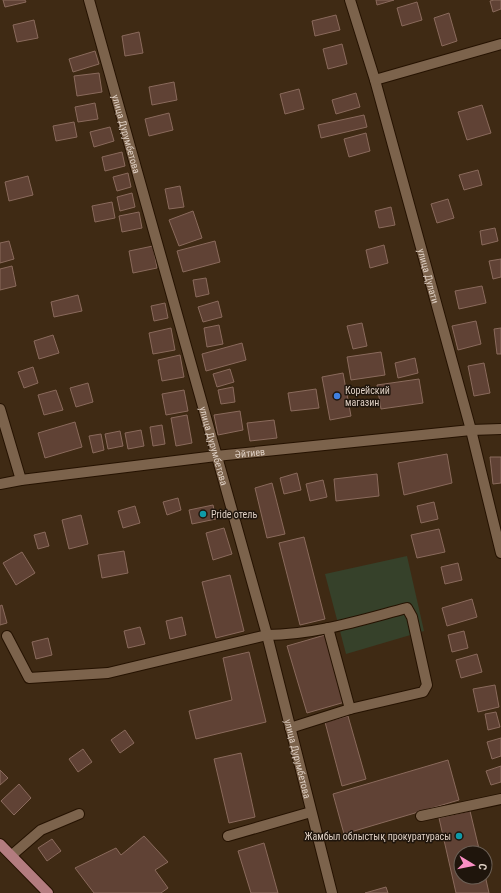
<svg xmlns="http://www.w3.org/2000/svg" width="501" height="893" viewBox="0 0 501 893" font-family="'Roboto Condensed',sans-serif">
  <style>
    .green { fill: #36412a }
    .building { fill: #604235; stroke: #8a6a5c }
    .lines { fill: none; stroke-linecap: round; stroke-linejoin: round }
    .minor-casing { stroke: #251200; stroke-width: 12 }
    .major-casing { stroke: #251200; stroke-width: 12 }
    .minor { stroke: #7c634c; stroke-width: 10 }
    .major { stroke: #b37c7f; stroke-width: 10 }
    .shop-dot { fill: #3f7fe0; stroke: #1f150c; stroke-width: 1.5 }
    .culture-dot { fill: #0f9aa8; stroke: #1f150c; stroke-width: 1.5 }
    .labels { text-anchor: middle; stroke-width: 3; stroke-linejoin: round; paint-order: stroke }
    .street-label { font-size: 10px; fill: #dfd0c4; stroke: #1f150c }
    .poi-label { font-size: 10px; fill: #dfd0c4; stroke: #1f150c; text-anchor: start }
  </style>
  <rect width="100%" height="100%" fill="#3f2a14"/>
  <path class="green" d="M407,556l17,75 -78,23 -21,-80z"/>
  <g class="building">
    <path d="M3,0h22l1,2 -21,5z"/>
    <path d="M376,0h18l-17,5z"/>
    <path d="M494,0h7v9l-8,3 -3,-11z"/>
    <path d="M417,2l5,18 -20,6 -5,-18z"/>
    <path d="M449,13l8,28 -15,5 -8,-28z"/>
    <path d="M336,15l4,15 -25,6 -3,-15z"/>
    <path d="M34,20l4,18 -21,4 -4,-17z"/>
    <path d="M139,32l4,21 -18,3 -3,-20z"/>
    <path d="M342,44l5,20 -19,5 -5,-20z"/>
    <path d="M95,51l4,13 -26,8 -4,-13z"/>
    <path d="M99,73l3,19 -25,4 -3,-20z"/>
    <path d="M174,82l3,18 -25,5 -3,-18z"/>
    <path d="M299,89l5,20 -19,5 -5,-20z"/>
    <path d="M356,93l4,14 -24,7 -4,-14z"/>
    <path d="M95,103l3,16 -20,3 -3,-15z"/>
    <path d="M482,105l9,28 -24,7 -9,-28z"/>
    <path d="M169,113l4,17 -24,6 -4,-17z"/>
    <path d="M364,115l3,12 -46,11 -3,-13z"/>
    <path d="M74,122l3,15 -21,4 -3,-15z"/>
    <path d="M110,127l4,14 -20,6 -4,-15z"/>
    <path d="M366,133l4,18 -21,6 -5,-18z"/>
    <path d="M122,152l3,14 -20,5 -3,-14z"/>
    <path d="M478,170l4,15 -18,5 -5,-15z"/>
    <path d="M128,173l3,14 -14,4 -4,-14z"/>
    <path d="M28,176l5,19 -24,6 -4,-19z"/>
    <path d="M180,186l4,21 -15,2 -4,-20z"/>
    <path d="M132,193l3,14 -15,4 -3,-14z"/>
    <path d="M448,199l6,19 -17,5 -6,-19z"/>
    <path d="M112,202l3,16 -20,4 -3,-16z"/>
    <path d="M391,207l4,18 -16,3 -4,-17z"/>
    <path d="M193,211l9,27 -23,8 -10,-26z"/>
    <path d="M139,212l3,16 -20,4 -3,-16z"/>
    <path d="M495,228l3,13 -16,4 -2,-14z"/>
    <path d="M9,241l5,18 -14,4v-20z"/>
    <path d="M215,241l5,21 -37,10 -6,-21z"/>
    <path d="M384,245l4,18 -18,5 -4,-18z"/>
    <path d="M153,246l4,22 -24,5 -4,-22z"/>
    <path d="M501,259v18l-8,2 -4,-18z"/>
    <path d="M12,266l4,20 -16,4v-21z"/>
    <path d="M206,278l3,16 -13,3 -3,-17z"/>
    <path d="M482,286l4,17 -27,6 -4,-18z"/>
    <path d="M78,295l4,16 -28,6 -3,-15z"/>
    <path d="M218,301l4,16 -19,5 -5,-15z"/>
    <path d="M165,303l3,15 -14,3 -3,-15z"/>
    <path d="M476,321l5,23 -23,6 -6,-24z"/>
    <path d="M362,323l5,23 -14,3 -6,-23z"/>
    <path d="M219,325l4,19 -16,3 -3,-19z"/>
    <path d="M171,328l4,22 -22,4 -4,-21z"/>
    <path d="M501,328v26h-4l-3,-25z"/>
    <path d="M53,335l6,18 -20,6 -5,-18z"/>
    <path d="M242,343l4,17 -40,11 -4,-17z"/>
    <path d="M381,352l4,23 -34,5 -4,-23z"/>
    <path d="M180,355l4,22 -22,4 -4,-21z"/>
    <path d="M415,358l3,15 -20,5 -3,-15z"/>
    <path d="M484,363l6,30 -16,3 -6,-30z"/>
    <path d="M33,367l5,16 -14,5 -6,-16z"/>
    <path d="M230,369l4,13 -17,5 -4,-13z"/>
    <path d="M343,373l8,43 -21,4 -8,-43z"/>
    <path d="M419,379l4,24 -42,6 -4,-24z"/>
    <path d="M88,383l5,19 -17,5 -6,-19z"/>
    <path d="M233,387l2,15 -14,2 -3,-14z"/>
    <path d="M316,389l3,19 -28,3 -3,-18z"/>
    <path d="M56,390l7,20 -19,5 -6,-20z"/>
    <path d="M184,390l4,21 -22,4 -4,-21z"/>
    <path d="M240,411l3,19 -25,5 -4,-20z"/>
    <path d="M187,415l5,28 -16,3 -5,-28z"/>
    <path d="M274,420l3,18 -27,3 -3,-18z"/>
    <path d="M75,422l7,25 -37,11 -7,-25z"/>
    <path d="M162,425l3,19 -12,2 -3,-19z"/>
    <path d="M141,430l3,16 -16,3 -3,-16z"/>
    <path d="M120,431l3,15 -15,3 -3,-15z"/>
    <path d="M101,434l3,16 -11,3 -4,-17z"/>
    <path d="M447,454l5,29 -48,12 -6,-32z"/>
    <path d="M490,457h11v26l-8,1z"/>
    <path d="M297,473l4,17 -17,4 -4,-16z"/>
    <path d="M377,474l2,22 -43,5 -2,-22z"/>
    <path d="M323,480l4,17 -17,4 -4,-17z"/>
    <path d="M272,483l13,51 -18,4 -12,-50z"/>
    <path d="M178,498l3,12 -14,5 -4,-13z"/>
    <path d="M434,502l4,17 -17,4 -4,-17z"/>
    <path d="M213,505l3,14 -24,5 -3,-14z"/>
    <path d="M135,506l5,17 -17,5 -5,-17z"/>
    <path d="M81,515l7,29 -19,5 -7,-29z"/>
    <path d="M224,528l8,26 -19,6 -7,-27z"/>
    <path d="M439,529l6,23 -28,6 -6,-23z"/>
    <path d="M45,532l4,14 -11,3 -4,-14z"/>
    <path d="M304,537l21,82 -25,6 -21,-82z"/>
    <path d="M124,551l4,22 -26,5 -4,-23z"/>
    <path d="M22,552l13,21 -19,12 -13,-22z"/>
    <path d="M458,563l4,17 -17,4 -4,-17z"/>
    <path d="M230,575l14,56 -28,7 -14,-56z"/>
    <path d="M472,599l5,18 -30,9 -5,-18z"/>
    <path d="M2,605l5,18 -7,2v-19z"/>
    <path d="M182,617l4,18 -16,4 -4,-18z"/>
    <path d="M140,627l5,17 -17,4 -4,-17z"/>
    <path d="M464,631l4,17 -16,4 -4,-17z"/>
    <path d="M325,635l20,67 -38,11 -20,-67z"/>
    <path d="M48,638l4,17 -16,4 -4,-17z"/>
    <path d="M249,652l17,70 -70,17 -7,-28 43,-11 -9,-42z"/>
    <path d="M477,654l5,18 -21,6 -5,-18z"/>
    <path d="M495,685l4,22 -21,5 -5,-23z"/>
    <path d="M496,712l4,15 -12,3 -3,-16z"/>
    <path d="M348,716l18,63 -24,7 -17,-64z"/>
    <path d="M125,730l9,13 -14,10 -9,-13z"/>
    <path d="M501,738v18l-9,3 -5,-17z"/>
    <path d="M83,749l9,13 -14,10 -9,-13z"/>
    <path d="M241,753l14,64 -26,6 -15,-64z"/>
    <path d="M448,760l11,40 -115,34 -11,-40z"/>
    <path d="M501,766v16l-10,3 -5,-14z"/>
    <path d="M0,770l8,8 -8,7z"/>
    <path d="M19,784l12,14 -17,17 -13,-14z"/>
    <path d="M470,811l10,42h-19v24h24v-2l4,18h-33l-17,-75z"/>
    <path d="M144,836l24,26 -13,8 13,18 -7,5h-67l-19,-25 41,-20 5,7z"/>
    <path d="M52,839l9,12 -14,10 -9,-13z"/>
    <path d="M264,843l14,50h-27l-13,-42z"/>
    <path d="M386,887l2,6h-23z"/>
  </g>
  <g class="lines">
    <g class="minor-casing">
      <g id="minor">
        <path id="s1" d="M89,0l178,635 65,258"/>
        <path id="s2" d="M350,0l25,80 96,350 30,123"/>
        <path d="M375,80l126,-36"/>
        <path d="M0,409l21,71"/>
        <path id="s3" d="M0,484l21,-4 195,-24 255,-26 30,-1"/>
        <path d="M328,628l22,81"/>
        <path d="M7,636l22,42 79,-5 159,-38c48,0 94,-15 140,-27l5,9 15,68 -4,7 -73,17 -60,19"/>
        <path d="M421,816l80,-17"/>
        <path d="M228,836l83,-24"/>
        <path d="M12,855l29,-25 38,-16"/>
      </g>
    </g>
    <g class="major-casing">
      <path id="major" d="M0,844l48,49"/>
    </g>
    <use href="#minor" class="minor"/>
    <use href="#major" class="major"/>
  </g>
  <circle class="shop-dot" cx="337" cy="396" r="4"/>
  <g class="culture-dot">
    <circle cx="203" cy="514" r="4"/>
    <circle cx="459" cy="836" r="4"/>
  </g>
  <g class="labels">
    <g class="street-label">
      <text dy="4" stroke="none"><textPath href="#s1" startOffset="139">улица Дурумбетова</textPath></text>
      <text dy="4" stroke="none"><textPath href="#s2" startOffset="287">улица Дулати</textPath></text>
      <text dy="4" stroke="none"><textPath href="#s1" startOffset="463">улица Дурумбетова</textPath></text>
      <text dy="4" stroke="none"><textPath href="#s3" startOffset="252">Әйтиев</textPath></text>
      <text dy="4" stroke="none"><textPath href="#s1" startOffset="787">улица Дурумбетова</textPath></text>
    </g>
    <g class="poi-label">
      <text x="345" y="394">Корейский<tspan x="345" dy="12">магазин</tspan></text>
      <text x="211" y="518">Pride отель</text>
      <text x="451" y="840" text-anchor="end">Жамбыл облыстық прокуратурасы</text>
    </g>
  </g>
  <g transform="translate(473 865) rotate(100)"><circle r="19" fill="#1f150c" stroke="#6c6056"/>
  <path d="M0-3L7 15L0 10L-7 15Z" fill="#fb8fc5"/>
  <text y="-6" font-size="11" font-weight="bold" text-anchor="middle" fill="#dfd0c4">С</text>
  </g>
</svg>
